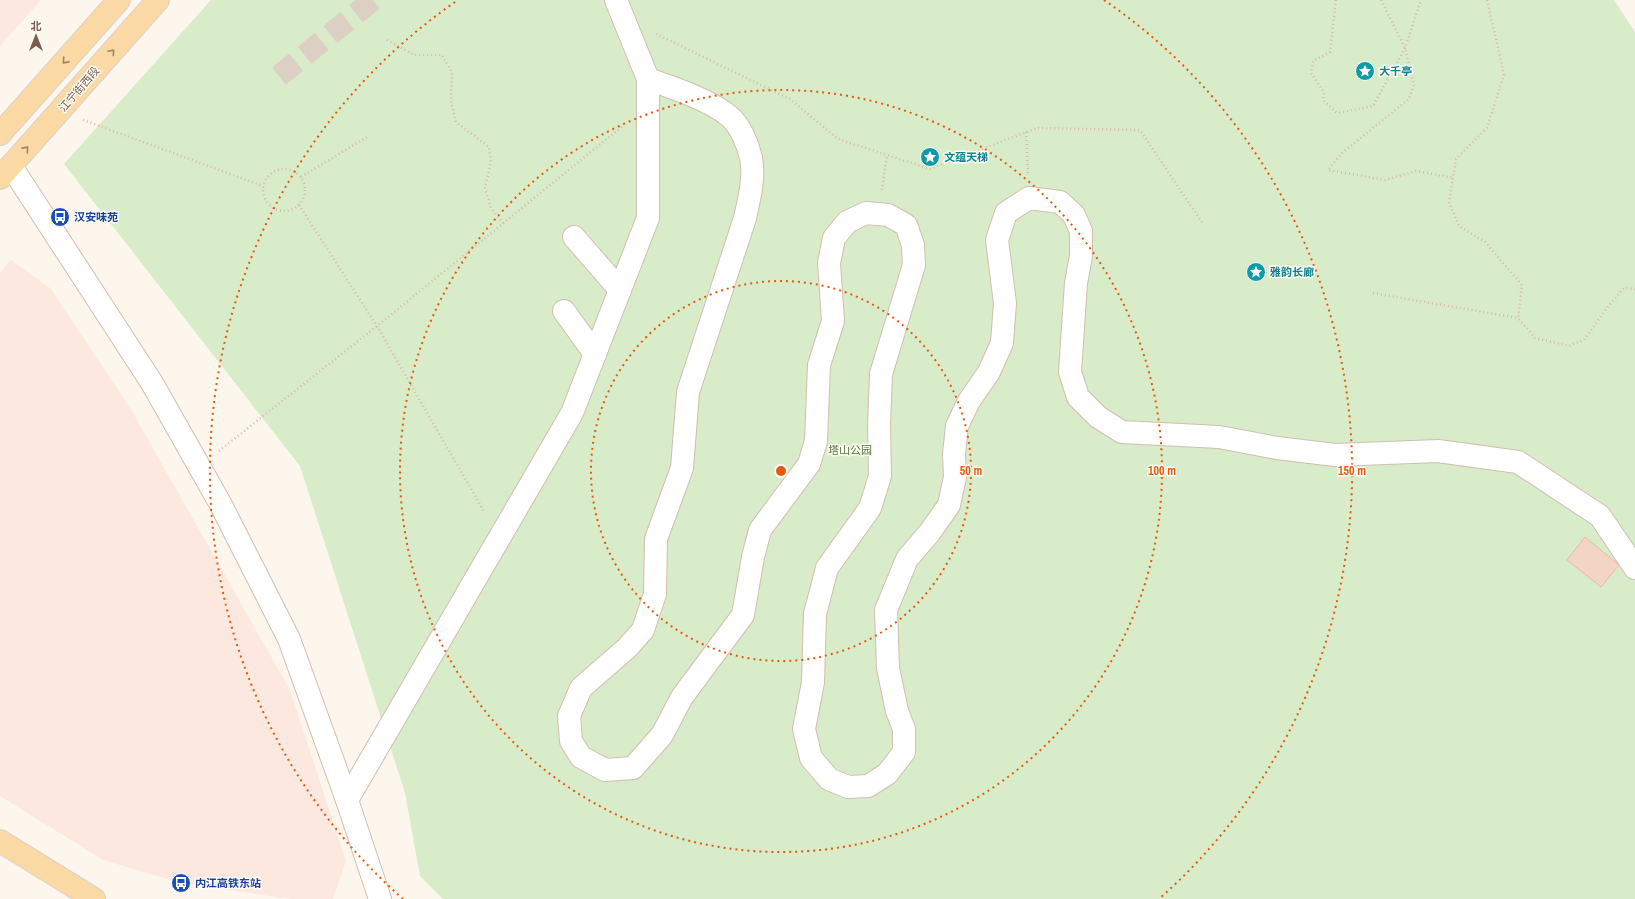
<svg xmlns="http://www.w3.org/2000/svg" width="1635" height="899" viewBox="0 0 1635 899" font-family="'Archivo Narrow','Noto Sans SC',sans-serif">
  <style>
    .commercial { fill: #fde8e0 }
    .green { fill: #d8ecc9 }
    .building { fill: #f3d5c3; stroke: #e6bba3 }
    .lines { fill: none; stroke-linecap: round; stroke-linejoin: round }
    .minor-tunnel { stroke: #dcd0c4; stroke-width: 22; stroke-dasharray: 22 11; stroke-linecap: butt }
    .minor-casing { stroke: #d1beb0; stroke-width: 24 }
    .major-casing { stroke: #dad1cd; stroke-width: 24 }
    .path { stroke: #d9b8a5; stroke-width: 2.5; stroke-dasharray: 1 3; stroke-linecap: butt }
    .minor { stroke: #fff; stroke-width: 22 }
    .major { stroke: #fbd9a5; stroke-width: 22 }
    .oneway { stroke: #a18267 }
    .ring { fill: none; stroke: #e8590c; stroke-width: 2; stroke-dasharray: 2 4 }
    .labels { text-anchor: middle; stroke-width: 3; stroke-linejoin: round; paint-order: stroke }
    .culture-label { font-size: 11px; font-weight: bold; fill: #0d838f; stroke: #fffaf3; text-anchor: start }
    .street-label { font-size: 11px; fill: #7a5c4d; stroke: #fffaf3 }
    .transit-label { font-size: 11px; font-weight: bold; fill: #164399; stroke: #fffaf3; text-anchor: start }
    .park-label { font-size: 11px; fill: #537a41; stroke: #fffaf3 }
    .centre { fill: #e8590c; stroke: #fffaf3; stroke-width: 2 }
    .ring-label { font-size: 12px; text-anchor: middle; font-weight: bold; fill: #e8590c; stroke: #fffaf3; stroke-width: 3; stroke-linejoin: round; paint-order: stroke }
  </style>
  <rect width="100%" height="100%" fill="#fdf6ec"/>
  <g class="commercial">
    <path d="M0,0h41l-41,46z"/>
    <path d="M11,260l39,28 82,123 158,279 56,171 -13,38h-43l-109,-16 -78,-23 -103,-64v-524z"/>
  </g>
  <path class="green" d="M211,0h1403l21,32v867h-1192l-23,-23 -15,-83 -105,-327 -236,-302z"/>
  <path class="building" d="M1585,537l34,28 -18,22 -34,-27z"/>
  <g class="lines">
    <path class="minor-tunnel" d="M279,76l94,-76"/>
    <g class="minor-casing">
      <g id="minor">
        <path d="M648,79c25,9 60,20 81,37 11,9 19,28 22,42 4,19 -2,42 -6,60l-57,174 -6,76 -26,71 -1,55 -12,36 -16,18 -46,40 -12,28 2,25 10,16 24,13 28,-2 29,-33 20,-38 61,-82 10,-58 7,-27 49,-66 7,-23 3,-76 14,-44 -4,-58 5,-25 13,-16 19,-9 22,2 18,10 7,20 1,20 -33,109 -2,51 1,51 -10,32 -43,60 -12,46 -2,68 -9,47 7,29 18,21 19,8 20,-1 19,-12 17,-22v-23l-7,-18 -9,-43 -2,-58 21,-51 23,-27 19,-27 6,-28 -1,-23 3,-28 12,-25 20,-29 13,-29 3,-40 -8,-63 9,-27 23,-15 31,4 14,13 7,16v25l-5,27 -6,89 8,25 20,20 24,15 97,5 58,11 58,7 103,-4 80,11 82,54 35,52"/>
        <path d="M11,166l141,217 69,122 68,134 58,161"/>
        <path d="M574,237l46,53"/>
        <path d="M564,311l31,43"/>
        <path d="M380,899l-33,-99 225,-387 76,-195v-139l-32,-79"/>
      </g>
    </g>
    <g class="major-casing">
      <g id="major">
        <path d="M0,134l119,-134"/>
        <path d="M0,178l158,-178"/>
        <path d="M0,841l94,58"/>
      </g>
    </g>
    <g class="path">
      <path d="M1336,0l-6,52 -17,9 -2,12 13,19 -1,8 14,13 36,-7 32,-58 16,-48"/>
      <path d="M1381,0l24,48 9,37 -5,14 -67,54 -14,17 57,10 31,-9 37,7"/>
      <path d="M1487,0l17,74 -17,54 -31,31 -7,43 10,24 26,16 37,43 -4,33 17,20 34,8 15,-6 25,-35 15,-17 11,1"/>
      <path d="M656,34l134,65 48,40 92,30 107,-41 103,2 63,94"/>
      <path d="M387,40l27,15h28l10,17 -1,29 5,21 33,25 2,15 -6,26 6,20 12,15"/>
      <path d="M83,120l180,66"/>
      <path d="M1026,132l2,42"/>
      <circle cx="284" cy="190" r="21"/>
      <path d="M301,177l66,-40"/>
      <path d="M882,190l5,-35"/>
      <path d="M299,205l78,121 108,187"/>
      <path d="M1373,293l145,25"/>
      <path d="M219,451l158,-125 247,-201"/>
    </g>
    <use href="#minor" class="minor"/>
    <use href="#major" class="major"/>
  </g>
  <defs><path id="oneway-chevron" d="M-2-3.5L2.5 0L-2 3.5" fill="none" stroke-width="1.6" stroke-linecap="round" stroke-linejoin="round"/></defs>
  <g class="oneway">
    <use href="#oneway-chevron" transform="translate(112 52) rotate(-49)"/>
    <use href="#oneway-chevron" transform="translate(65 61) rotate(132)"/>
    <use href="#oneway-chevron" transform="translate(26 149) rotate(-48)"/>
  </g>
  <g class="ring">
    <circle cx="781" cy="471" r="190"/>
    <circle cx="781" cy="471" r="381"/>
    <path d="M403 899A571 571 0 0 1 458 0M1104 0A571 571 0 0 1 1159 899"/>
  </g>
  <defs>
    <g id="sight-disc" transform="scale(1)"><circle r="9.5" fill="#0f9aa8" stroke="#fffaf3"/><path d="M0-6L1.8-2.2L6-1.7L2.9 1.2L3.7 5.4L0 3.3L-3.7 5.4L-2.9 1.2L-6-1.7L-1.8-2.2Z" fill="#fff"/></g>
    <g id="bus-disc" transform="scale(1)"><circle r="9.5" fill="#1a4fb4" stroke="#fffaf3"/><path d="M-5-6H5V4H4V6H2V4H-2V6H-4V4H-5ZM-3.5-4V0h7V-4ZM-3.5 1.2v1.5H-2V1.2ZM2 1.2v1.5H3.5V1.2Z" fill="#fff"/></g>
  </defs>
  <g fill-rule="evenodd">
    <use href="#sight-disc" x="1365" y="71"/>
    <use href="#sight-disc" x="930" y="157"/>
    <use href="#bus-disc" x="60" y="217"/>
    <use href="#sight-disc" x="1256" y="272"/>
    <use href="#bus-disc" x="181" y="883"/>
  </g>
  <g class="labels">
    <g class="culture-label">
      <text x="1379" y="75">大千亭</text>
      <text x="944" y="161">文蕴天梯</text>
      <text x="1270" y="276">雅韵长廊</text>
    </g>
    <g class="street-label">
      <text transform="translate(79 89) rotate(-49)" y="4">江宁街西段</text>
    </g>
    <g class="transit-label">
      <text x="74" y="221">汉安味苑</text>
      <text x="195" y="887">内江高铁东站</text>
    </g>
    <g class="park-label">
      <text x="850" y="454">塔山公园</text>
    </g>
  </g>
  <circle cx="781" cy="471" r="6" class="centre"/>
  <g class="ring-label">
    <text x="971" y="475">50 m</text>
    <text x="1162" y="475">100 m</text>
    <text x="1352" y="475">150 m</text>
  </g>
  <g transform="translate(36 36)" stroke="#fffaf3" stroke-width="3" paint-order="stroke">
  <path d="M0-3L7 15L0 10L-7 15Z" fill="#7a5c4d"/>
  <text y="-6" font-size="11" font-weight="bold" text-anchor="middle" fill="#7a5c4d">北</text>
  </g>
</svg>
